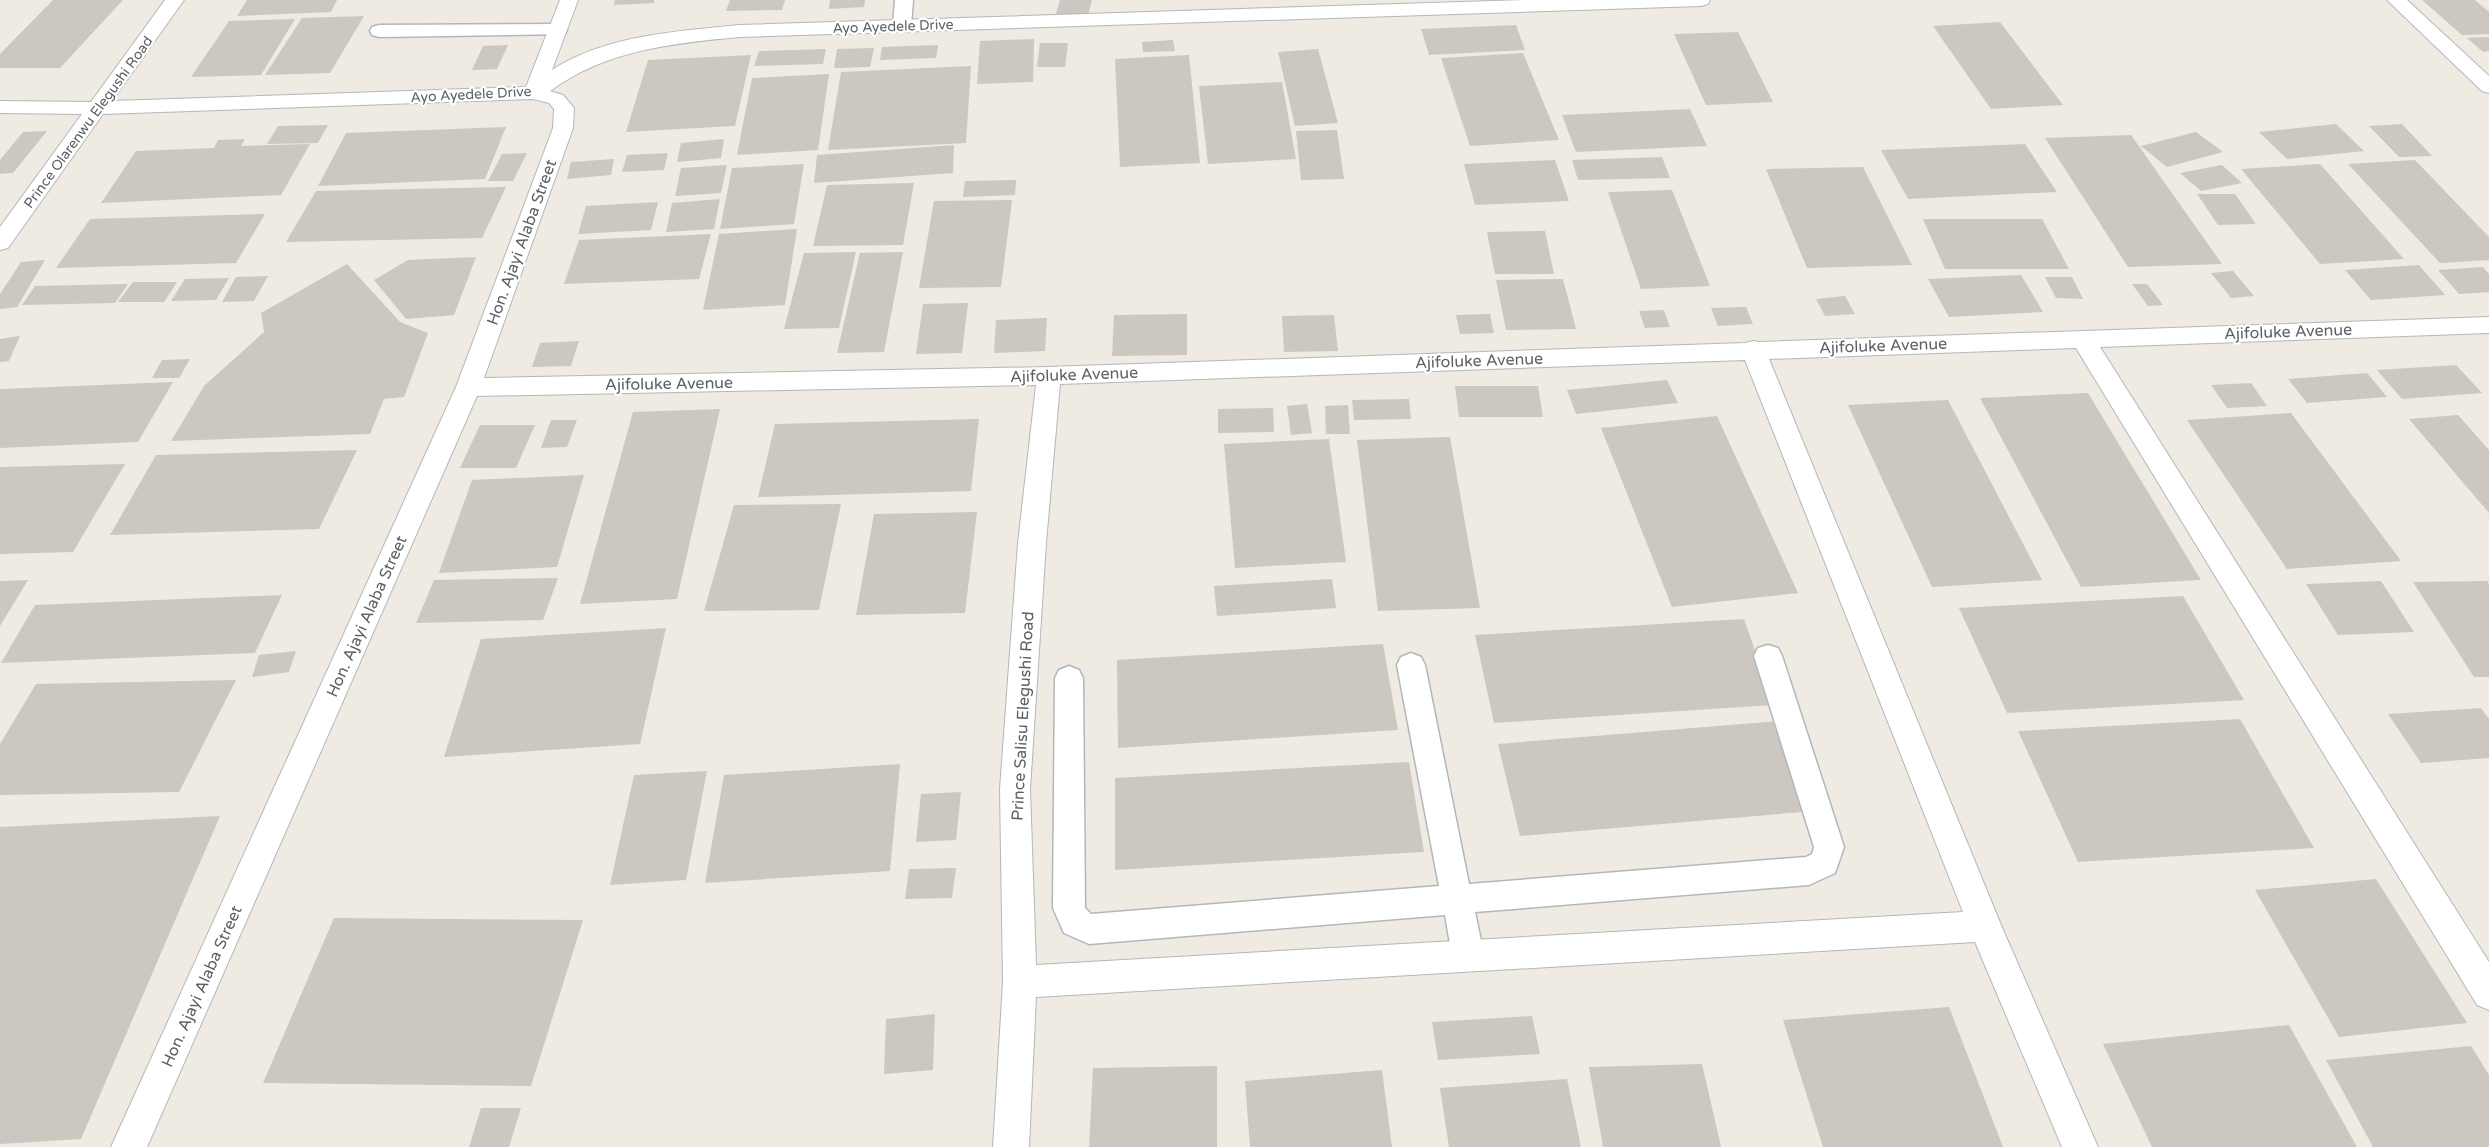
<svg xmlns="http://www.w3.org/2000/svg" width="2489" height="1147" viewBox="0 0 2489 1147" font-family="'Varela Round',sans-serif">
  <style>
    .building { fill: #ccc7c1 }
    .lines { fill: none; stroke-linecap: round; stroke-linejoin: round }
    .lane-casing { stroke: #b3b7bb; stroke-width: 3 }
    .street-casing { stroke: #b3b7bb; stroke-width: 2 }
    .secondary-casing { stroke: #b2b8bc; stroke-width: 2 }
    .lane { fill: #fff; fill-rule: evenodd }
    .street { fill: #fff; fill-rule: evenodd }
    .secondary { fill: #fff; fill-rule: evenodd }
    .labels { text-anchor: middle; stroke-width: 4.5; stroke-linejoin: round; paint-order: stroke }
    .far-street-label { font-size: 14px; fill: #5b6165; stroke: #fff }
    .street-label { font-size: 16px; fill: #5b6165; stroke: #fff }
  </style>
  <rect width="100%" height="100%" fill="#efeae2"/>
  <g class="building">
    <path d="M53,0h70l-63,68h-60v-14z"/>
    <path d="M247,0h90l-6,12 -94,4z"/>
    <path d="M615,0h39v3l-40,2z"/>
    <path d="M730,0h55l-3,10 -56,1z"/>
    <path d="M830,0h35l-1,7 -35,2z"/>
    <path d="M1060,0h32l-4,15 -32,-1z"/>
    <path d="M2422,0h53l14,12v22l-27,1z"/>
    <path d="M364,16l-34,57 -65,2 37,-57z"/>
    <path d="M295,19l-34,56 -70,2 38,-56z"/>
    <path d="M2000,22l63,83 -72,4 -58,-83z"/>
    <path d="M1516,25l9,25 -96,5 -8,-26z"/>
    <path d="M1738,32l35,70 -67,3 -32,-71z"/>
    <path d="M2489,37v14l-6,1 -16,-14z"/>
    <path d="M1034,39l-1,43 -56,2 3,-43z"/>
    <path d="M1173,40l2,11 -32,1 -1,-10z"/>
    <path d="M1040,43h28l-3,24h-28z"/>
    <path d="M508,45l-11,24 -25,1 11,-24z"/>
    <path d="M938,45l-2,13 -56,2 2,-13z"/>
    <path d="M874,48l-4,19 -36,1 3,-19z"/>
    <path d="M826,49l-3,15 -69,2 5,-15z"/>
    <path d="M1318,49l20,74 -43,3 -17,-74z"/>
    <path d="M1523,53l36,87 -89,6 -29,-88z"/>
    <path d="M751,55l-16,71 -109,6 22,-72z"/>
    <path d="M1189,55l11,108 -80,4 -5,-108z"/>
    <path d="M971,66l-5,77 -138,7 13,-78z"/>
    <path d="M829,74l-11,76 -81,5 15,-77z"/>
    <path d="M1282,82l14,77 -88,5 -9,-78z"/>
    <path d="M1690,109l17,37 -131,6 -14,-37z"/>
    <path d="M2336,124l28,27 -77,8 -28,-27z"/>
    <path d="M2402,124l30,32 -33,1 -30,-31z"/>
    <path d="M328,125l-10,18 -51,1 11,-18z"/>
    <path d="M506,127l-21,52 -167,7 28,-53z"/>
    <path d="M1337,130l7,49 -43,1 -5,-49z"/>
    <path d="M47,131l-34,42 -13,1v-14l23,-28z"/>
    <path d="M2196,132l27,20 -56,15 -26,-21z"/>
    <path d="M2131,135l91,129 -94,3 -83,-129z"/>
    <path d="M245,139l-4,7 69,-2 -29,51 -180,8 35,-52 78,-3 4,-8z"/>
    <path d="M724,139l-3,19 -44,4 4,-19z"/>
    <path d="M2025,144l32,48 -149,7 -27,-49z"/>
    <path d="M954,145l-1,28 -139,10 3,-28z"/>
    <path d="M527,153l-14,28h-25l14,-27z"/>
    <path d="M668,153l-4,17 -42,2 5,-17z"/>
    <path d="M1662,157l8,21 -92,2 -6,-20z"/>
    <path d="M614,159l-3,16 -44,4 4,-17z"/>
    <path d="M1555,160l14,41 -94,4 -11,-41z"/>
    <path d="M2415,160l74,77v23l-49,3 -92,-99z"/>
    <path d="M804,164l-10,60 -74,5 12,-61z"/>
    <path d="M2320,164l84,95 -84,5 -79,-95z"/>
    <path d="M727,165l-6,28 -46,3 6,-28z"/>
    <path d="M2222,165l20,18 -41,8 -21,-18z"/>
    <path d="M1863,167l49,98 -105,3 -41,-99z"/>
    <path d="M1016,180l-1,15 -52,2 2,-16z"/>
    <path d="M914,183l-11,62 -90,1 14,-61z"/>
    <path d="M506,187l-24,51 -196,4 30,-51z"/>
    <path d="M1672,190l38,96 -69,3 -33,-97z"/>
    <path d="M2197,194h38l21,30 -38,1z"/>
    <path d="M720,199l-6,30 -48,3 6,-29z"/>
    <path d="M1012,200l-11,87 -82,1 15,-87z"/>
    <path d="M658,202l-7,28 -73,4 8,-28z"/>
    <path d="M265,214l-29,49 -180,5 34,-49z"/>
    <path d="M1923,219h119l27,50h-124z"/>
    <path d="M797,229l-12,76 -82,5 16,-76z"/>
    <path d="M1545,231l9,43h-59l-8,-42z"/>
    <path d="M711,234l-12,45 -135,5 15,-44z"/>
    <path d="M856,252l-17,76 -55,1 20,-76z"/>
    <path d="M903,252l-19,100 -47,1 23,-100z"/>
    <path d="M476,257l-22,58 -48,4 -32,-39 34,-20z"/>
    <path d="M45,260l-28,47 -17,2v-15l21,-32z"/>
    <path d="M347,264l53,58 28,11 -24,64 -20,2 -14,35 -199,7 33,-55 60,-54 -3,-19z"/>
    <path d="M2419,265l26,30 -74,5 -26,-30z"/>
    <path d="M2483,267l6,7v18l-30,2 -21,-24z"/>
    <path d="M2233,271l21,25 -23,2 -20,-25z"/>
    <path d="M2021,275l22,37 -94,5 -21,-38z"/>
    <path d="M268,276l-14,25 -32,1 14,-25z"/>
    <path d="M2045,277h27l11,22 -27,-1z"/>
    <path d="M229,278l-13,22 -45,1 14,-22z"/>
    <path d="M1563,279l13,50 -70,1 -10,-50z"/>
    <path d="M133,282h44l-13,20h-46z"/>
    <path d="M128,284l-13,19 -93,2 13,-19z"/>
    <path d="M2132,284h15l16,21 -15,1z"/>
    <path d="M1845,296l10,18 -30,2 -9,-17z"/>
    <path d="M968,303l-6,50 -46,1 7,-50z"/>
    <path d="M1746,307l7,17 -35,2 -7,-18z"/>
    <path d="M1664,310l6,17 -25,1 -6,-17z"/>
    <path d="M1187,314v41l-75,1 2,-41z"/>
    <path d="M1490,314l4,19 -34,1 -4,-19z"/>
    <path d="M1334,315l4,36 -54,1 -2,-36z"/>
    <path d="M1047,318l-2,33 -51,2 2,-33z"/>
    <path d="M20,336l-11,25 -9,1v-23z"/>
    <path d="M579,341l-8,25 -39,1 8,-24z"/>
    <path d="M190,359l-11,19h-27l10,-18z"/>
    <path d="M2456,365l26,28 -80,6 -25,-29z"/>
    <path d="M2367,373l20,24 -80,6 -19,-24z"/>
    <path d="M1667,380l11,23 -102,11 -9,-24z"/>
    <path d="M173,382l-35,60 -138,6v-59z"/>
    <path d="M2251,383l16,23 -40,2 -16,-23z"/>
    <path d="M1455,386h83l5,31h-84z"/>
    <path d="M2088,393l113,187 -120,7 -101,-189z"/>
    <path d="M1409,399l2,20 -57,1 -2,-20z"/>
    <path d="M1948,400l94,180 -110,7 -84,-182z"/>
    <path d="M1307,404l5,29 -21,2 -4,-29z"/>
    <path d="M1348,405l2,29h-24l-1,-28z"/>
    <path d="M1273,408l1,24 -56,1v-24z"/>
    <path d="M720,409l-43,190 -97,5 53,-192z"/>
    <path d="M2291,413l110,148 -114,8 -100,-149z"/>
    <path d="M2458,415l31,35v63l-80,-94z"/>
    <path d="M1717,416l81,177 -126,14 -71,-179z"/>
    <path d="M979,419l-8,72 -213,6 17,-73z"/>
    <path d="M551,420h26l-10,27 -26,1z"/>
    <path d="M480,425h55l-19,43h-56z"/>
    <path d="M1450,437l30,171 -102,3 -21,-171z"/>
    <path d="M1329,439l17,123 -111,6 -11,-124z"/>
    <path d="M357,450l-38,79 -209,6 46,-80z"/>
    <path d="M125,464l-52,88 -73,2v-87z"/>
    <path d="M584,475l-27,92 -118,6 33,-93z"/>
    <path d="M841,504l-22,106 -115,1 30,-106z"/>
    <path d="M977,512l-12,101 -109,2 18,-101z"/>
    <path d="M558,578l-15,42 -127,3 18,-43z"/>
    <path d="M1332,579l4,29 -119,8 -3,-30z"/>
    <path d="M28,580l-28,46v-45z"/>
    <path d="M2381,581l33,51 -76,3 -32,-51z"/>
    <path d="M2487,581l2,3v93h-15l-61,-95z"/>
    <path d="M282,595l-27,58 -254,10 34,-58z"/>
    <path d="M2183,596l61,104 -237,13 -48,-105z"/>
    <path d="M1744,619l30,86 -280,18 -19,-88z"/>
    <path d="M666,628l-26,116 -196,13 37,-118z"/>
    <path d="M1383,644l15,86 -280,18 -1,-88z"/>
    <path d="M296,651l-7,21 -37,5 7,-22z"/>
    <path d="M236,680l-57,112 -179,3v-51l36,-60z"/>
    <path d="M2481,708l8,11v39l-68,5 -33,-49z"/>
    <path d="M2240,719l74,129 -236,14 -60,-131z"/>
    <path d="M1779,721l35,90 -294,25 -22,-92z"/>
    <path d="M1409,762l15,90 -309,18v-92z"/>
    <path d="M900,764l-10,107 -185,12 19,-108z"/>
    <path d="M707,771l-21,109 -76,5 24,-110z"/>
    <path d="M961,792l-5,48 -40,2 5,-48z"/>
    <path d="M220,816l-139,323 -81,5v-317z"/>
    <path d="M956,868l-4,30 -47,1 4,-30z"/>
    <path d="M2376,879l91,144 -128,14 -84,-147z"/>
    <path d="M334,918l249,2 -52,166 -268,-3z"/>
    <path d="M1949,1007l54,140h-180l-40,-127z"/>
    <path d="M935,1014l-2,56 -49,4 2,-55z"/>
    <path d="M1532,1016l8,38 -102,6 -6,-38z"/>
    <path d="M2289,1025l68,122h-205l-49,-103z"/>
    <path d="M2471,1046l18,29v72h-116l-47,-87z"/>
    <path d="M1702,1064l19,83h-118l-14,-80z"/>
    <path d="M1217,1066v81h-128l4,-79z"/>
    <path d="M1382,1070l10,77h-142l-5,-66z"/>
    <path d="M1567,1079l14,68h-132l-9,-59z"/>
    <path d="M481,1108h40l-12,39h-40z"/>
  </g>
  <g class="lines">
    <g class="lane-casing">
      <g id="lane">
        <path d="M895,0h18l-2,26 -2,4h-14l-2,-4z"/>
        <path d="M558,24l7,2 2,4 -2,4 -186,3 -7,-2 -2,-4 2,-4 7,-2z"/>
        <path d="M1768,645l10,3 4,8 62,191 -9,26 -26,12 -334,27 9,43 -5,11 -11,4 -11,-4 -5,-11 -7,-40 -356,29 -25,-11 -11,-25 2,-230 4,-8 10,-4 10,4 4,8 2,230 6,6 348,-28 -42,-221 4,-8 10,-4 10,4 4,8 44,219 337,-27 6,-3 2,-7 -60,-191 4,-8z"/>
      </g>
    </g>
    <g class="street-casing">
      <path id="street" d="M165,0h19l-72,101 414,-14 34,-87h18l-26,70c54,-35 126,-39 188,-45l785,-25h185l-2,4 -7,2 -961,31c-67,6 -134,13 -190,54l13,4 11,13 -1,20 -89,250 565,-11 696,-24 8,-2 6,1 730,-25v16l-389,14 389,615v48l-12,-5 -401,-657 -307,11 232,566 97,222h-36l-87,-205 -939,55 -7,150h-36l10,-165 -3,-193 18,-246 18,-158 -559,11 -330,751h-36l345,-760 97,-259 1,-19 -5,-6 -16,-4 -430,15 -95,134 -8,2v-23l82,-113 -82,-1v-12l91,1zM1745,360l218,552 -927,53 -6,-176 16,-246 14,-159z"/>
    </g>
    <g class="secondary-casing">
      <path id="secondary" d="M2387,0h20l82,76v17l-7,-2z"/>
    </g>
    <use href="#lane" class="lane"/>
    <use href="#street" class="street"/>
    <use href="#secondary" class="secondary"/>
  </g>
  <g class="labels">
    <g class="far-street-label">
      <text transform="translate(893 26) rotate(-2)" y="5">Ayo Ayedele Drive</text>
      <text transform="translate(471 94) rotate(-3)" y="5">Ayo Ayedele Drive</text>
      <text transform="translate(88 122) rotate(-54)" y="5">Prince Olarenwu Elegushi Road</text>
    </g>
    <g class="street-label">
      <text transform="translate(521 242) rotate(-70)" y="6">Hon. Ajayi Alaba Street</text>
      <text transform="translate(2288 331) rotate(-2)" y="6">Ajifoluke Avenue</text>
      <text transform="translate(1883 345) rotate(-2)" y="6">Ajifoluke Avenue</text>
      <text transform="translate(1479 360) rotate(-2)" y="6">Ajifoluke Avenue</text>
      <text transform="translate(1074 374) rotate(-2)" y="6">Ajifoluke Avenue</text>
      <text transform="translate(669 383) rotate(-1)" y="6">Ajifoluke Avenue</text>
      <text transform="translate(366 616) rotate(-66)" y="6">Hon. Ajayi Alaba Street</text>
      <text transform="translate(1022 716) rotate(-87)" y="6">Prince Salisu Elegushi Road</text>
      <text transform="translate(201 986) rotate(-66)" y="6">Hon. Ajayi Alaba Street</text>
    </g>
  </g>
</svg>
